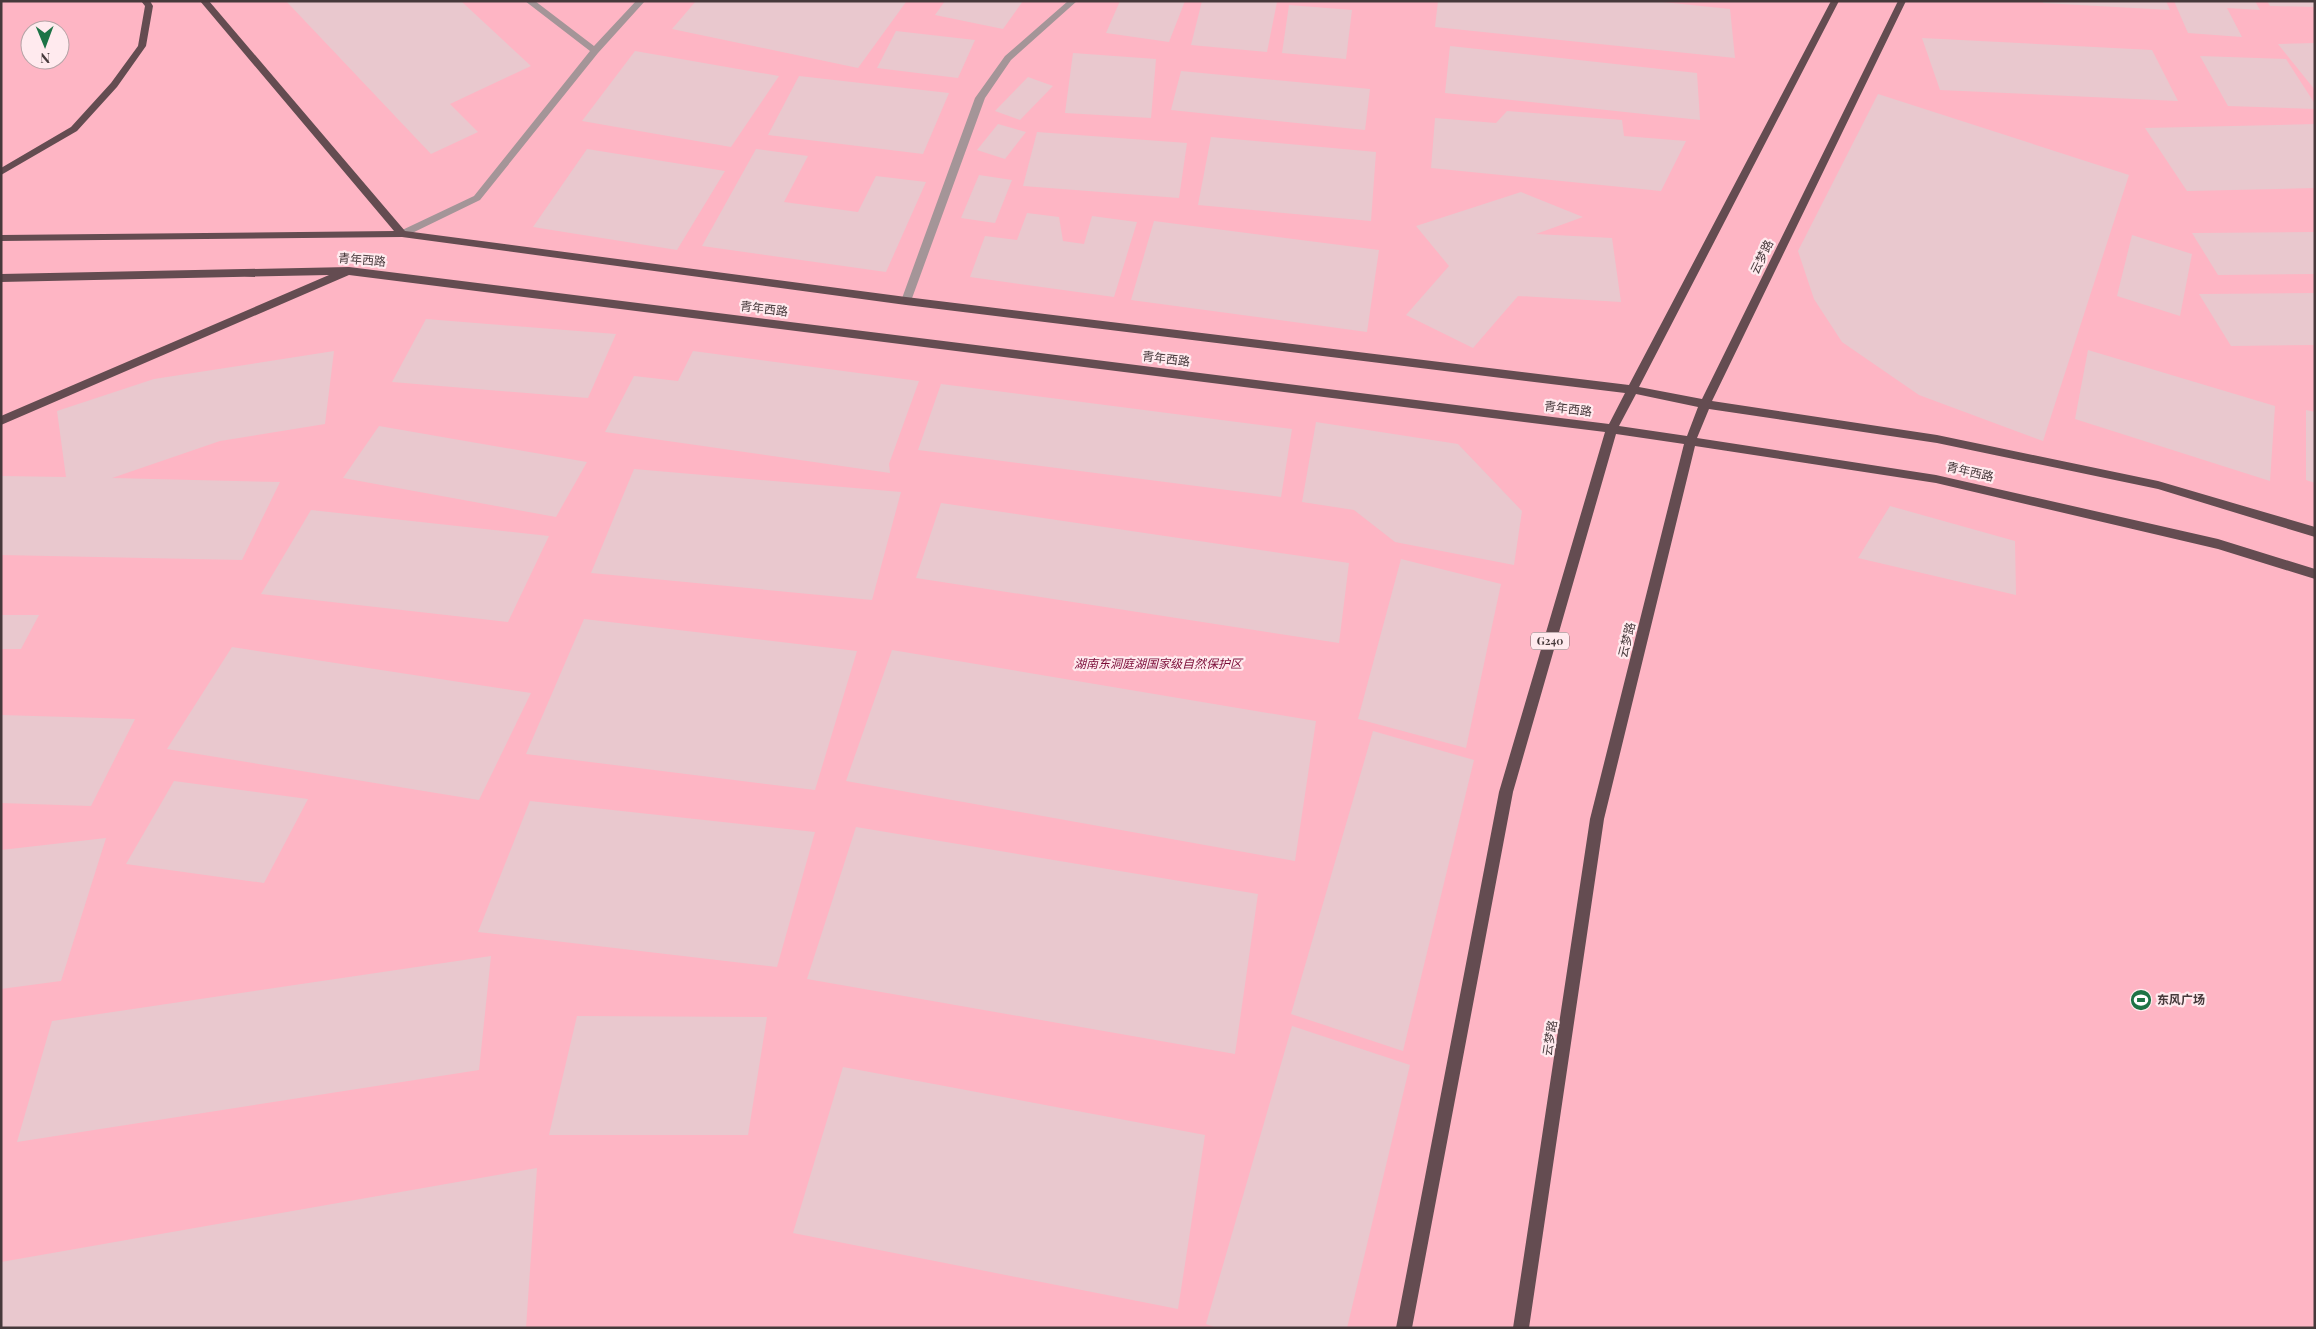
<svg xmlns="http://www.w3.org/2000/svg" width="2316" height="1329" viewBox="0 0 2316 1329" font-family="'Playfair Display','Noto Sans SC',serif">
  <style>
    .green { fill: #feb5c4; fill-rule: evenodd }
    .building { fill: #e9c8ce }
    .lines { fill: none; stroke-linecap: round; stroke-linejoin: round }
    .minor { fill: #a49598; fill-rule: evenodd }
    .major { fill: #644c51; fill-rule: evenodd }
    .labels { text-anchor: middle; stroke-width: 4.5; stroke-linejoin: round; paint-order: stroke }
    .shield { fill: #ffeaee; stroke: #7e6e71; stroke-width: 1 }
    .shield-label { font-size: 11px; font-weight: bold; fill: #46393b }
    .street-label { font-size: 12px; fill: #46393b; stroke: #ffeaee }
    .park-label { font-size: 12px; font-style: italic; fill: #7b0b37; stroke: #ffeaee }
    .poi-label { font-size: 12px; font-weight: bold; fill: #46393b; stroke: #ffeaee; text-anchor: start }
  </style>
  <rect width="100%" height="100%" fill="#ffeaee"/>
  <path class="green" d="M1,1h2314v1327h-2314zM30,30h30v30h-30z"/>
  <g class="building">
    <path d="M286,1h175l70,65 -81,38 28,28 -47,22z"/>
    <path d="M696,1h208l2,1 -48,66 -186,-39z"/>
    <path d="M945,1h78l-20,28 -68,-14z"/>
    <path d="M1120,1h65l-16,41 -63,-9z"/>
    <path d="M1202,1l75,1 -10,50 -76,-7z"/>
    <path d="M1438,1h215l77,8 5,49 -300,-31z"/>
    <path d="M2043,1h123l4,9 -127,-7z"/>
    <path d="M2174,1h81l5,9 -33,-2 15,29 -54,-4z"/>
    <path d="M2267,1h48v6l-45,-1z"/>
    <path d="M1289,5l63,5 -6,49 -64,-6z"/>
    <path d="M896,31l79,9 -17,38 -81,-10z"/>
    <path d="M1922,38l230,12 26,51 -238,-11z"/>
    <path d="M2315,43v47l-37,-46z"/>
    <path d="M1450,46l247,27 3,47 -255,-27z"/>
    <path d="M635,51l144,25 -48,71 -149,-26z"/>
    <path d="M1073,53l83,6 -5,59 -86,-5z"/>
    <path d="M2200,56l86,3 29,45v5l-87,-3z"/>
    <path d="M1181,71l189,18 -5,41 -194,-20z"/>
    <path d="M799,76l150,17 -26,61 -155,-19z"/>
    <path d="M1028,77l25,9 -33,34 -25,-9z"/>
    <path d="M1878,94l251,81 -86,266 -124,-46 -77,-53 -28,-43 -16,-48z"/>
    <path d="M1507,111l115,9 2,16 62,5 -25,50 -230,-23 4,-50 61,5z"/>
    <path d="M998,124l28,8 -21,27 -28,-9z"/>
    <path d="M2315,124v64l-128,3 -42,-63z"/>
    <path d="M1037,132l150,11 -8,55 -156,-12z"/>
    <path d="M1211,137l165,15 -5,69 -173,-16z"/>
    <path d="M587,149l138,22 -48,79 -144,-23z"/>
    <path d="M756,149l52,7 -24,46 74,10 18,-36 50,6 -40,90 -184,-26z"/>
    <path d="M979,175l33,5 -17,43 -34,-5z"/>
    <path d="M1521,192l62,25 -47,17 76,4 9,64 -103,-6 -45,52 -67,-33 43,-49 -33,-40z"/>
    <path d="M1027,213l32,4 4,24 21,3 8,-28 45,6 -23,75 -144,-20 15,-41 32,4z"/>
    <path d="M1154,221l225,29 -12,82 -236,-32z"/>
    <path d="M2315,232v42l-97,1 -26,-42z"/>
    <path d="M2132,235l60,19 -12,62 -63,-20z"/>
    <path d="M2315,293v52l-84,1 -32,-52z"/>
    <path d="M426,319l190,15 -28,64 -196,-16z"/>
    <path d="M2088,350l187,56 -5,75 -195,-62z"/>
    <path d="M334,351l-9,73 -105,17 -108,37 168,4 -38,78 -241,-5v-79l65,1 -9,-66 97,-32z"/>
    <path d="M693,351l226,30 -30,83 1,9 -285,-41 29,-56 44,5z"/>
    <path d="M941,384l351,45 -11,68 -363,-47z"/>
    <path d="M2306,410l9,2v71l-9,-3z"/>
    <path d="M1316,422l142,22 64,67 -8,54 -119,-23 -41,-32 -52,-8z"/>
    <path d="M379,426l208,36 -31,55 -213,-39z"/>
    <path d="M634,469l267,23 -29,108 -281,-27z"/>
    <path d="M941,503l408,60 -10,80 -423,-65z"/>
    <path d="M1890,506l125,35 1,54 -158,-37z"/>
    <path d="M311,510l238,26 -41,86 -247,-28z"/>
    <path d="M1401,559l100,25 -35,164 -108,-29z"/>
    <path d="M1,615h38l-18,34h-20z"/>
    <path d="M584,619l273,32 -42,139 -289,-36z"/>
    <path d="M232,647l299,46 -52,107 -312,-51z"/>
    <path d="M892,650l424,71 -21,140 -449,-80z"/>
    <path d="M1,715l134,4 -44,87 -90,-3z"/>
    <path d="M1373,731l101,29 -71,291 -112,-37z"/>
    <path d="M174,781l134,18 -44,84 -138,-19z"/>
    <path d="M530,801l285,31 -38,135 -299,-35z"/>
    <path d="M856,827l402,67 -23,160 -428,-75z"/>
    <path d="M106,838l-45,143 -60,8v-139z"/>
    <path d="M491,956l-12,114 -462,72 35,-121z"/>
    <path d="M577,1016l190,1 -19,118h-199z"/>
    <path d="M1292,1026l118,39 -63,263h-130l-11,-4z"/>
    <path d="M843,1067l362,68 -27,174 -385,-76z"/>
    <path d="M537,1168l-11,160h-525v-66z"/>
  </g>
  <g class="lines">
    <g class="minor">
      <path d="M525,1h10l59,45 42,-45h9l-47,52 -118,147 -74,36h-8v-4l76,-36 116,-145z"/>
      <path d="M1068,1h9l-66,59 -26,38 -74,203 -1,3h-8l-1,-3 74,-203 30,-42z"/>
    </g>
    <g class="major">
      <path d="M141,1h9l3,5 -7,40 -29,41 -40,44 -76,44v-7l70,-41 40,-44 27,-37 7,-40z"/>
      <path d="M200,1h9l196,230 501,66 723,88 202,-384h8l-200,386 63,12 196,-398h8l-194,400 225,34 221,46 157,46v10l-157,-48 -221,-46 -228,-34 -12,29 239,37 282,64 97,30v10l-97,-30 -282,-66 -241,-37 -91,373 -75,509h-16l77,-509 94,-375 -68,-10 -103,358 -101,536h-16l103,-536 106,-360 -1256,-157 -348,150v-9l328,-141 -328,7v-8l348,-7 1260,157 16,-31 -719,-88 -504,-68 -401,4v-6l393,-4zM1636,394l62,13 -11,29 -68,-10z"/>
    </g>
  </g>
  <defs>
    <g id="stadium-disc" transform="scale(1.125)"><circle r="9.5" fill="#1d7346" stroke="#ffeaee"/><path d="M0-5a6.5 5 0 1 0 0 10a6.5 5 0 1 0 0-10ZM-3.5-1.8h7v3.6h-7Z" fill="#fff"/></g>
  </defs>
  <g fill-rule="evenodd">
    <use href="#stadium-disc" x="2141" y="1000"/>
  </g>
  <g class="labels">
    <rect class="shield" x="1531" y="632.5" width="38" height="17" rx="4"/>
    <g class="shield-label">
      <text x="1550" y="645">G240</text>
    </g>
    <g class="street-label">
      <text transform="translate(1762 257) rotate(-64)" y="4">云梦路</text>
      <text transform="translate(362 260) rotate(5)" y="4">青年西路</text>
      <text transform="translate(764 309) rotate(7)" y="4">青年西路</text>
      <text transform="translate(1166 359) rotate(7)" y="4">青年西路</text>
      <text transform="translate(1568 409) rotate(7)" y="4">青年西路</text>
      <text transform="translate(1970 472) rotate(13)" y="4">青年西路</text>
      <text transform="translate(1627 640) rotate(-76)" y="4">云梦路</text>
      <text transform="translate(1550 1038) rotate(-81)" y="4">云梦路</text>
    </g>
    <g class="park-label">
      <text x="1158" y="668">湖南东洞庭湖国家级自然保护区</text>
    </g>
    <g class="poi-label">
      <text x="2157" y="1004">东风广场</text>
    </g>
  </g>
  <rect width="2316" height="1329" fill="none" stroke="#46393b" stroke-width="5"/>
  <g transform="translate(45 45) rotate(179)"><circle r="24" fill="#ffeaee" stroke="#b5a3a6"/>
  <path d="M0-4L9 19L0 12L-9 19Z" fill="#1d7346"/>
  <text y="-8" font-size="14" font-weight="bold" text-anchor="middle" fill="#46393b">N</text>
  </g>
</svg>
